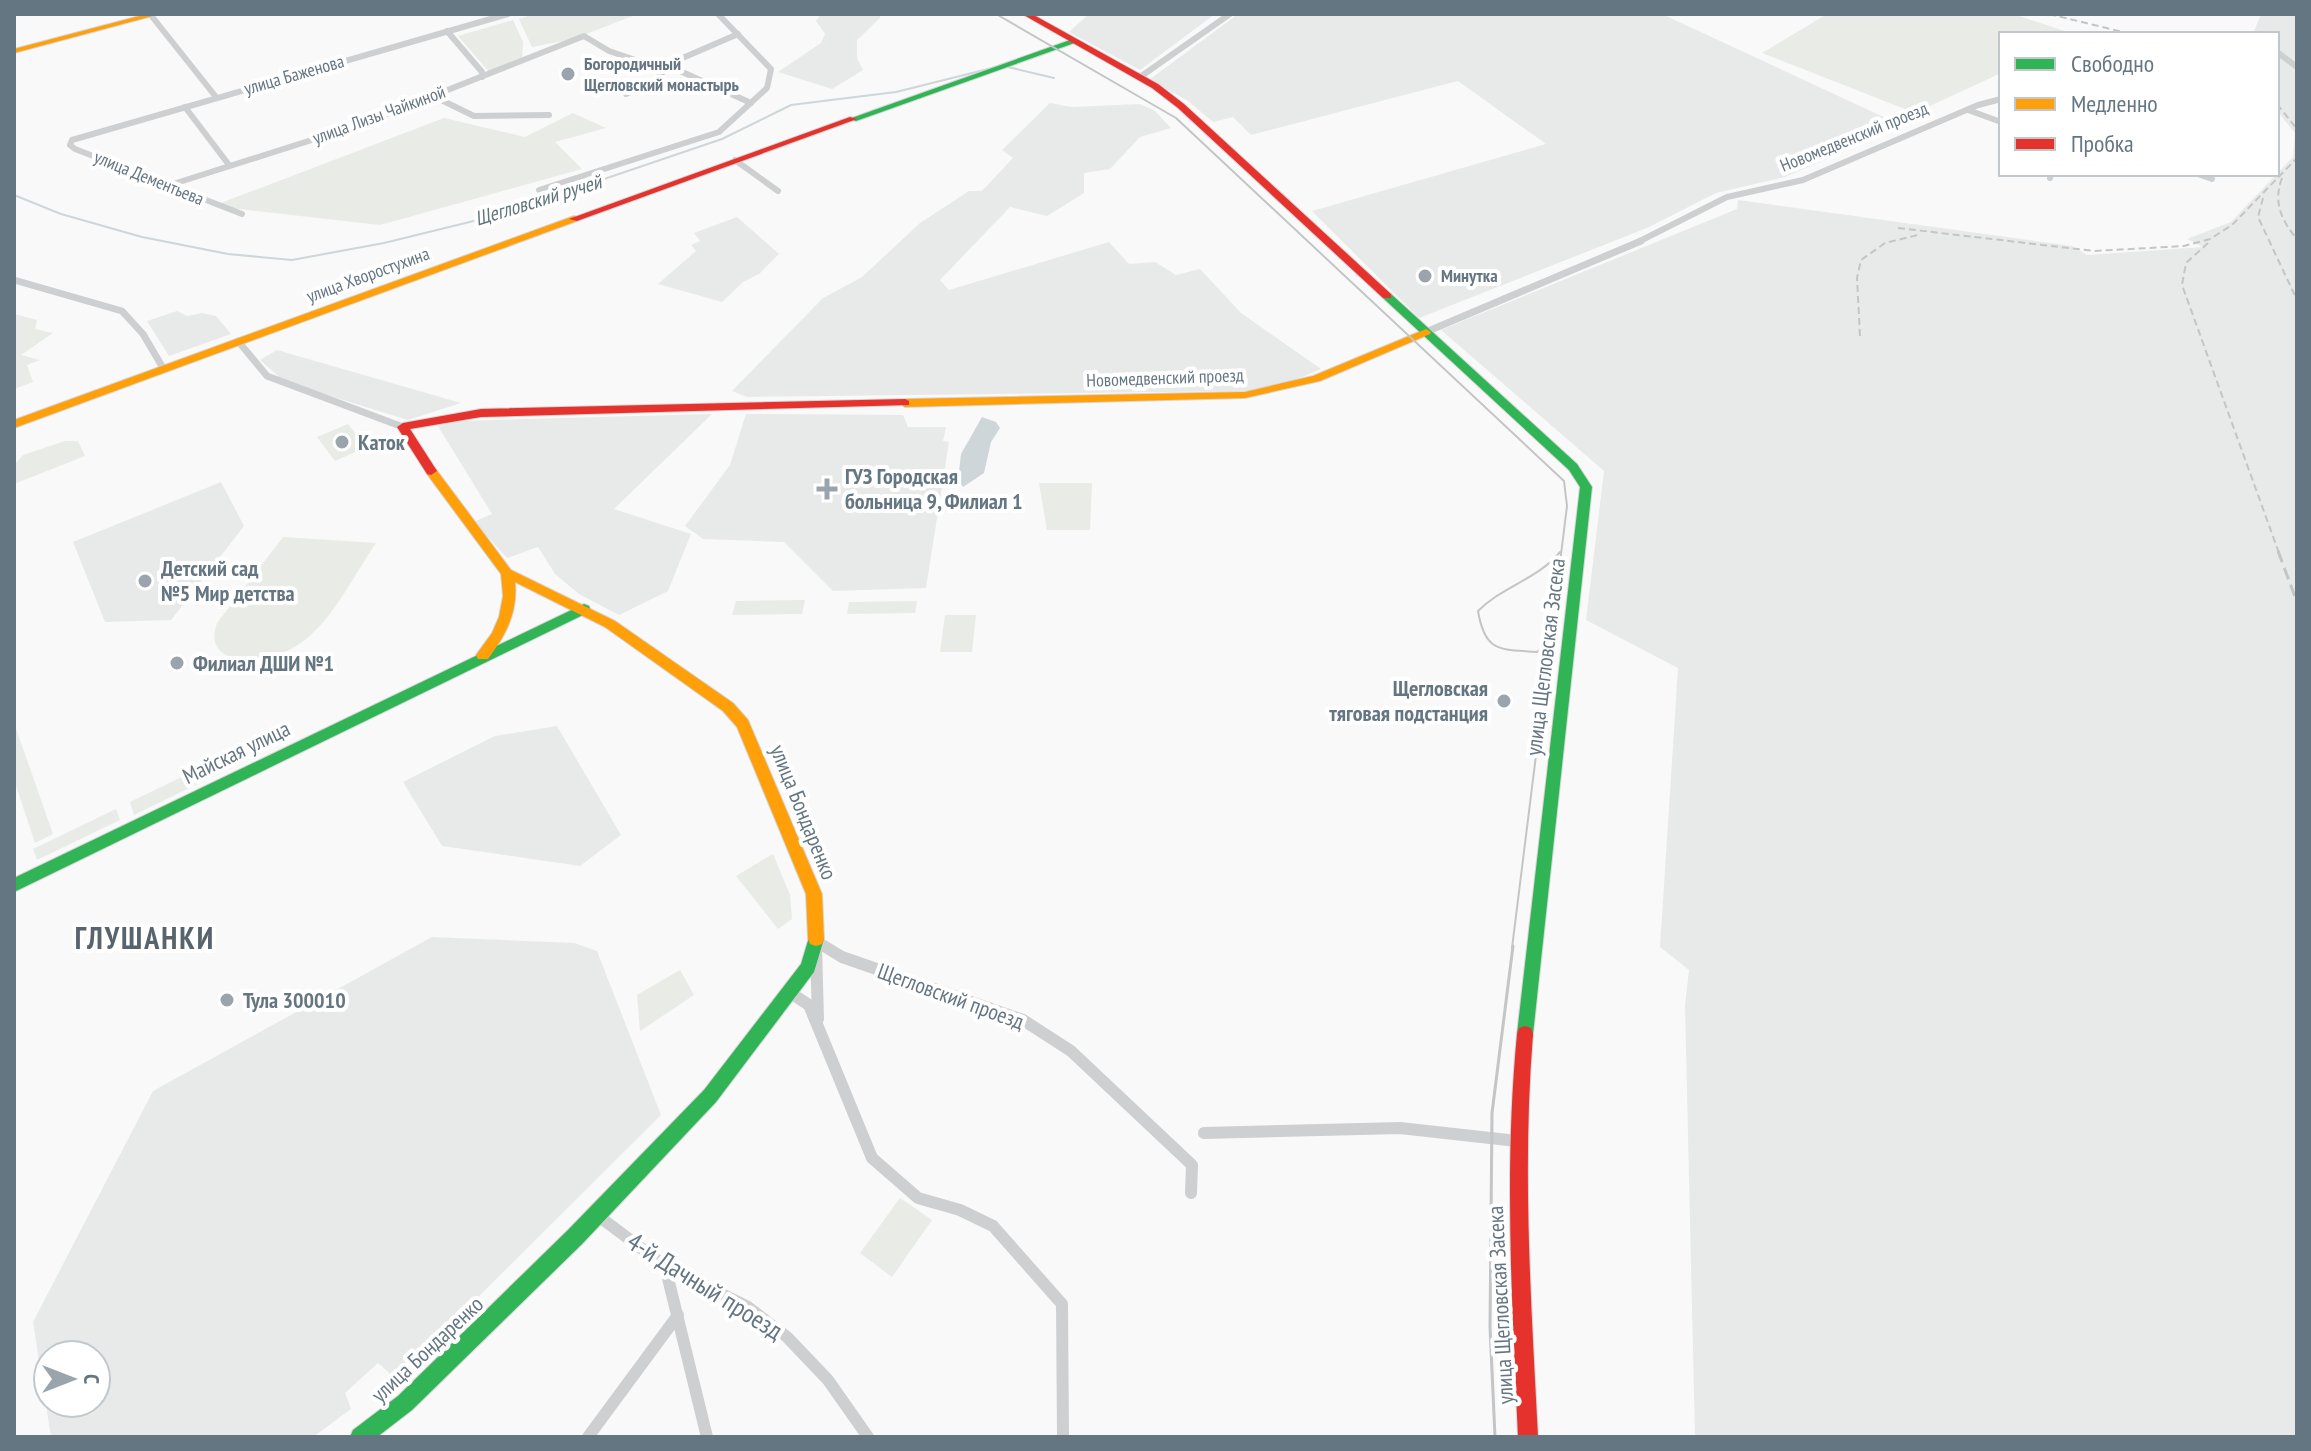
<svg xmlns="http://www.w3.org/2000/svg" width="2311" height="1451" viewBox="0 0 2311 1451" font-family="'PT Sans Narrow',sans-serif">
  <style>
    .built { fill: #e8e9e9; fill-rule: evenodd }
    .green { fill: #e8ebe6 }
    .water { fill: #ced6d9 }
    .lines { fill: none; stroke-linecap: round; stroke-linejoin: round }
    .stream { stroke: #ced6d9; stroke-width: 2 }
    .fast-casing { stroke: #d5d6d7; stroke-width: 2 }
    .slow-casing { stroke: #d5d6d7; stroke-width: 2 }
    .jam-casing { stroke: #d5d6d7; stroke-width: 2 }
    .street-far3 { stroke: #cecfd0; stroke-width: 6 }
    .street-far2 { stroke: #cecfd0; stroke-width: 7 }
    .street-far1 { stroke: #cecfd0; stroke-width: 9 }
    .street { stroke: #cecfd0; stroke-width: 12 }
    .fast { fill: #30b455; fill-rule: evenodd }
    .slow { fill: #ff9f0a; fill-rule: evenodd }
    .jam { fill: #e5322d; fill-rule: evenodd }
    .tram-far1 { stroke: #c3c5c6; stroke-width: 2 }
    .tram { stroke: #c3c5c6; stroke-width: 3 }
    .rail-far1 { stroke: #c3c5c6; stroke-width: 2; stroke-dasharray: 7 4; stroke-linecap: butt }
    .rail { stroke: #c3c5c6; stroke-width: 3; stroke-dasharray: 12 6; stroke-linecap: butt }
    .poi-dot { fill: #99a4ac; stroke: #fff; stroke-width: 3 }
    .labels { text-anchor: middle; stroke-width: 8; stroke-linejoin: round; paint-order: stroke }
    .far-poi-label { font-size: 18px; font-weight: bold; fill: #657683; stroke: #fff; text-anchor: start }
    .far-street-label { font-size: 18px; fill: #657683; stroke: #fff }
    .far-water-label { font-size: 20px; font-style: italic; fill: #60757c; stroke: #fff }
    .poi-label { font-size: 22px; font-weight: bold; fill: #657683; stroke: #fff; text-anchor: start }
    .street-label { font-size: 22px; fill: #657683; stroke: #fff }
    .near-street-label { font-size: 26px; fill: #657683; stroke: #fff }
    .district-label { font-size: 30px; font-weight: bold; letter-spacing: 2px; fill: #57646e; stroke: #fff }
  </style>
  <rect width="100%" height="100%" fill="#f9f9f9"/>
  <g class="built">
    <path d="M821,14h59v4l-23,22v18l6,12 -31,19 -54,-17 43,-29 4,-9 -9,-13z"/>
    <path d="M1089,14h126l-75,56 -71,-38z"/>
    <path d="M1238,14h424l241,112 -118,51 -69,16 -69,35 -228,90 -107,-107 234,-67 -88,-63 -207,54 -18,-18 -20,5 -26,-22 -38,-20z"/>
    <path d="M2261,14h36v1423h-602l-10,-432 4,-35 -29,-23 18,-279 -92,-48 18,-149 -163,-141 296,-121 1,-9 334,46 15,9 116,-8 -16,-8 44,-17 62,-65 2,-24 -18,-22v-77h-24z"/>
    <path d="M1050,103l22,4 67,-3 15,6 17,18 -31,9 -30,32 -26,4v20l-37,23 -37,-9 -70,73 9,10 160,-48 20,22 26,-2 21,13 24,-6 41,44 80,56 -35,15 -42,7 -497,6 -15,-6 91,-93 39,-21 58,-54 49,-32h13l31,-33 -11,-8z"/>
    <path d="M737,217l42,37 -20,20 -16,8 -21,20 -64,-18 38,-33 -5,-6 9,-4 -6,-8z"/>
    <path d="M177,311l10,5 15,-3 14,3 15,18 -62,22 -22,-35z"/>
    <path d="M277,350l184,53 -53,17 -123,-38 -25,-22z"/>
    <path d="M712,414l-98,95 77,25 -23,57 -49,24 -40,-21 -24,-20 -17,-27 -31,11 -33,-36 18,-8 -54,-88 19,-5z"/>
    <path d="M746,414l157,1 5,12h38l-3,14 6,1 -23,146 -93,3 -49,-49 -81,-3 -18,-13 45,-61z"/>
    <path d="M221,482l23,44 -73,94 -66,2 -32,-80z"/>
    <path d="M557,726l64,109 -41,31 -138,-20 -39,-64 92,-46z"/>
    <path d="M432,937l142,6 23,8 64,164 -265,264 -18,-16 -33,30 6,16 -38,28h-262l-18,-115 120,-231zM48,1355h48v48h-48z"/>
  </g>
  <g class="green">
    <path d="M534,14h104l-65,25 -41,8 -13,-28z"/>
    <path d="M1827,14h186l61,20h-73v39l-86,40 -153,-60z"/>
    <path d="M513,20l10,22 -1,17 -32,14 -32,-37z"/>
    <path d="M573,113l33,15 -51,14 27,27 -202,56 -167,-19 231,-88 81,19z"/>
    <path d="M14,314l23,6 -2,9 18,4 -32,22 19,5 -13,5 6,17 -19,7z"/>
    <path d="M348,424l18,23 -31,14 -18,-24z"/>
    <path d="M65,441h13l7,15 -71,28v-19l9,-10z"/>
    <path d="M1039,483h53l-2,47h-43z"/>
    <path d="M283,537l93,6c-33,48 -60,118 -126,115 -8,-1 -17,0 -24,-3 -14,-8 -13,-19 -9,-32z"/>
    <path d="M805,600l-3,14 -70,1 4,-14z"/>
    <path d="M917,601l-2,12 -68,1 2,-12z"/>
    <path d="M945,615h31l-4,37h-32z"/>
    <path d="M14,723l39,111 -18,9 -21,-63z"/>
    <path d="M244,747l5,12 -115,56 -4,-13z"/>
    <path d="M116,809l4,11 -83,40 -4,-11z"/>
    <path d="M773,854l17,41 2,24 -14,10 -42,-53z"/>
    <path d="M680,970l14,25 -54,36 -3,-36z"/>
    <path d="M900,1198l32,22 -40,57 -32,-24z"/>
  </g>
  <path class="water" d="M982,417l14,5 4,6 -9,14 -7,31 -21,14 -5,-7 3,-26z"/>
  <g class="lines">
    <g class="stream">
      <path d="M1008,67l46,11"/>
      <path d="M14,195l47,19 81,23 86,17 64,6 92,-17 114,-28 224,-76 69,-34 105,-13 100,-25"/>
    </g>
    <g class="fast-casing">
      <g id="fast">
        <path d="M1073,39l7,2 -224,80 -7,-2z"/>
        <path d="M1387,293l4,1 186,170 15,23 -59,547 -2,6 -6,2 -6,-2 -2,-6 63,-547 -11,-17 -186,-172v-4z"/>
        <path d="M584,604l5,2 1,3 -1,3 -575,280v-14z"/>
        <path d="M816,932l6,2 2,5 -10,33 -98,130 -134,142 -170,166 -35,27h-27l3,-7 45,-34 170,-166 136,-140 97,-126 9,-30z"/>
      </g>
    </g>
    <g class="slow-casing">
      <g id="slow">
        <path d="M147,14h13l-146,39v-4z"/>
        <path d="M574,216l3,1v4l-563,207v-8z"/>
        <path d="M1426,329l5,3 -1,2 -110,47 -75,17 -340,9 -6,-4 6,-4 340,-7 68,-16z"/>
        <path d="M431,467l4,1 76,102 104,51 118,82 15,17 74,174 2,45 -2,5 -6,2 -6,-2 -2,-5 -2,-45 -69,-167 -14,-16 -118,-84 -90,-45c3,30 -9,53 -27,77h-10l-2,-4 16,-22 7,-16 4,-21 -2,-22 -74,-100v-6z"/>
      </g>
    </g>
    <g class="jam-casing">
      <g id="jam">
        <path d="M1022,14h10l126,70 26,20 207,190v4h-8l-205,-190 -26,-20z"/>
        <path d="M850,117l7,2 -280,102 -8,-2z"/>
        <path d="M905,399l4,2v4l-428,12 -71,12 27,42 -6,4 -4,-1 -30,-47 6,-4 78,-14z"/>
        <path d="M1525,1026l6,2 2,6c-11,135 -2,268 5,403h-20c-6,-135 -14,-268 -1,-403l2,-6z"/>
      </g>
    </g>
    <g class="street-far3">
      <path d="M150,14l66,83"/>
      <path d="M447,31l35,41v5"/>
      <path d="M2277,52l20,15"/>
      <path d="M1140,77l90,-63"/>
      <path d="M626,94l30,-14 15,-17 67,-29"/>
      <path d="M431,95l43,21 75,-1"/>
      <path d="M185,107l44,58"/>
      <path d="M1968,110l33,12"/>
      <path d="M735,160l43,31"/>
      <path d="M2198,174l14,5"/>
      <path d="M2050,178l1,-4"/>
      <path d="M170,185l192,-61 222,-88 25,15 44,15h16l82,37"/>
      <path d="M539,190l180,-58 48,-44 4,-19 -53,-55"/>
      <path d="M242,214l-167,-65 -5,-4 2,-5 436,-126"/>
      <path d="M1636,243l91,-46 76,-17 175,-75 23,-6"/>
    </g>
    <g class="street-far2">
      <path d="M14,280l108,31 21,23 20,34"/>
      <path d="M1426,332l215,-91"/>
      <path d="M238,341l29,35 136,51"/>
    </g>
    <path class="street-far1" d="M816,948v-7l11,7"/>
    <g class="street">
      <path d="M816,946l2,73"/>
      <path d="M824,946l18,11 181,63 48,31 121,114 -1,28"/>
      <path d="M789,992l20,13 63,153 46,40 42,12 33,16 69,78 1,133"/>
      <path d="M1204,1133l196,-5 117,13"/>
      <path d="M597,1215l68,51 83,41 39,30 41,43 40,57"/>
      <path d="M665,1266l42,171"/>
      <path d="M588,1437l90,-122"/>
    </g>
    <use href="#fast" class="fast"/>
    <use href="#slow" class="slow"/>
    <use href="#jam" class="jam"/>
    <g class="tram-far1">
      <path d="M996,14l180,104 388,363 3,25 -55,442"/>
      <path d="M1552,640l-15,12c-37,-3 -52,1 -59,-41 25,-25 60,-32 82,-59"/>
    </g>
    <path class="tram" d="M1495,1437l-5,-110 2,-214 21,-167"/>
    <g class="rail-far1">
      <path d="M2049,14l82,20"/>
      <path d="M2277,104l20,25"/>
      <path d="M2282,178c-9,24 -1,42 15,61"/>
      <path d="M2263,198l-5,19 39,83"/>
      <path d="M1898,228l196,23 90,-5 26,-7 22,-14 65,-67"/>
      <path d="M2208,243l-22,20 -4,22 97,268"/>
      <path d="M1860,336l-3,-58 4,-18 24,-17 33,-8"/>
    </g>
    <path class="rail" d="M2278,551l19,51"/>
  </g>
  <g class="poi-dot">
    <circle cx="568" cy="74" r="8"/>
    <circle cx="1425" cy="276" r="8"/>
    <circle cx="342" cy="442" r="8"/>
    <path d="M823 477h8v8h8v8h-8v8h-8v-8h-8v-8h8z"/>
    <circle cx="145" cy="581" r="8"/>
    <circle cx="177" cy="663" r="8"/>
    <circle cx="1504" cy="701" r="8"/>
    <circle cx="227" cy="1000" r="8"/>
  </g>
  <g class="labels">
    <g class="far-poi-label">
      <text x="584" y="70">Богородичный<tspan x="584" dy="21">Щегловский монастырь</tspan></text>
      <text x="1441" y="282">Минутка</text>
    </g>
    <g class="far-street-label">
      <text transform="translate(294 75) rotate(-16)" y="6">улица Баженова</text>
      <text transform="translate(379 115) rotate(-20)" y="6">улица Лизы Чайкиной</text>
      <text transform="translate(1854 137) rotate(-22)" y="6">Новомедвенский проезд</text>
      <text transform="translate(149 178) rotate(22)" y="6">улица Дементьева</text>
      <text transform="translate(368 275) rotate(-20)" y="6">улица Хворостухина</text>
      <text transform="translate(1165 378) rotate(-2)" y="6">Новомедвенский проезд</text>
    </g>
    <g class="far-water-label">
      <text transform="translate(538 200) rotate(-17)" y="7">Щегловский ручей</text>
    </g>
    <g class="poi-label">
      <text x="358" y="450">Каток</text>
      <text x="845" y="484">ГУЗ Городская<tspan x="845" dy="25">больница 9, Филиал 1</tspan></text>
      <text x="161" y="576">Детский сад<tspan x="161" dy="25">№5 Мир детства</tspan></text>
      <text x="193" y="671">Филиал ДШИ №1</text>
      <text x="1488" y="696" text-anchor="end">Щегловская<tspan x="1488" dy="25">тяговая подстанция</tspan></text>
      <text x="243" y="1008">Тула 300010</text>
    </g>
    <g class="street-label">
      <text transform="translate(1545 657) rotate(-83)" y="8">улица Щегловская Засека</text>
      <text transform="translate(236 752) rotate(-26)" y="8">Майская улица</text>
      <text transform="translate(804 812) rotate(68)" y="8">улица Бондаренко</text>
      <text transform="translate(951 996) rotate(20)" y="8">Щегловский проезд</text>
      <text transform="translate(1500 1305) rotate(-93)" y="8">улица Щегловская Засека</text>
      <text transform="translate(427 1349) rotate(-43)" y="8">улица Бондаренко</text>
    </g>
    <g class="near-street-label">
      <text transform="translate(705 1286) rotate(32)" y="9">4-й Дачный проезд</text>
    </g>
    <g class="district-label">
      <text x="145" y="949">ГЛУШАНКИ</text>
    </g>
  </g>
  <rect width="2311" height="1451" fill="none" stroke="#657683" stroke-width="32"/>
  <rect x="1999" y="32" width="280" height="144" fill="#ffffff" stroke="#c1c8cd" stroke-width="2"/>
  <rect x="2015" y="58" width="40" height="12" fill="#30b455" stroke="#c1c8cd" stroke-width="2"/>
  <text x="2071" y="72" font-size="24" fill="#657683">Свободно</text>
  <rect x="2015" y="98" width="40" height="12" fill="#ff9f0a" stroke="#c1c8cd" stroke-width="2"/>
  <text x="2071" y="112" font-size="24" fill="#657683">Медленно</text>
  <rect x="2015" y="138" width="40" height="12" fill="#e5322d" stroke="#c1c8cd" stroke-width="2"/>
  <text x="2071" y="152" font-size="24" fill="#657683">Пробка</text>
  <g transform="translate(72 1379) rotate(90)"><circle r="38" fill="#ffffff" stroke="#c1c8cd" stroke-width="2"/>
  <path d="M0-6L14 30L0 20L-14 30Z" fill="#99a4ac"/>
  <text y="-12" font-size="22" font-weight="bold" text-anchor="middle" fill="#657683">С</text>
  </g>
</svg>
